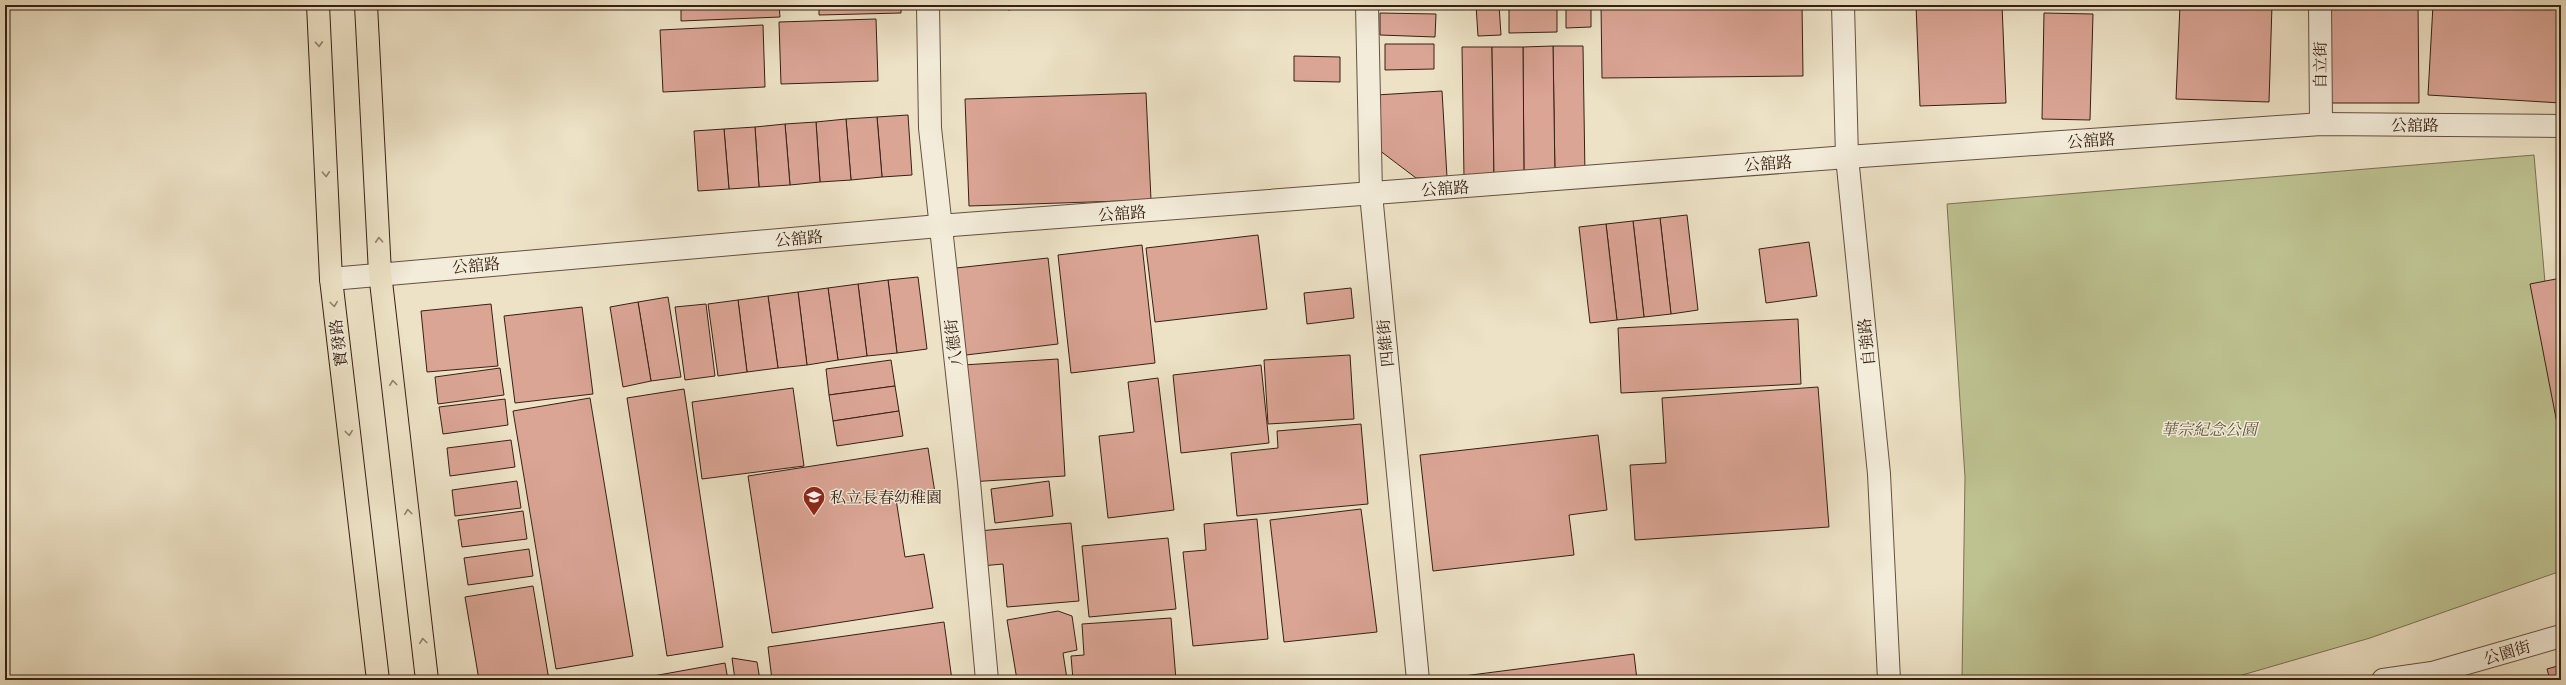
<svg xmlns="http://www.w3.org/2000/svg" width="2566" height="685" viewBox="0 0 2566 685" font-family="Vollkorn,'Noto Serif TC',serif">
  <style>
    .green { fill: #bec291; stroke: #7a7152 }
    .building { fill: #dba596; stroke: #362012 }
    .lines { fill: none; stroke-linecap: round; stroke-linejoin: round }
    .minor-casing { stroke: #64503f; stroke-width: 24 }
    .major-casing { stroke: #362012; stroke-width: 24 }
    .minor { stroke: #f3ecda; stroke-width: 22 }
    .major { stroke: #ede2c6; stroke-width: 22 }
    .oneway { stroke: #92816c }
    .labels { text-anchor: middle; stroke-width: 3; stroke-linejoin: round; paint-order: stroke }
    .street-label { font-size: 16px; fill: #362012; stroke: #f3ecda }
    .park-label { font-size: 16px; font-style: italic; fill: #5f5138; stroke: #f3ecda }
    .poi-label { font-size: 16px; fill: #362012; stroke: #f3ecda; text-anchor: start }
  </style>
  <rect width="100%" height="100%" fill="#ede2c6"/>
  <filter id="stains"><feTurbulence type="fractalNoise" baseFrequency=".005" numOctaves="4"/><feColorMatrix values="0 0 0 0 .2 0 0 0 0 .09 0 0 0 0 .02 0 0 0 .5 -.17"/></filter>
  <radialGradient id="worn" r=".72"><stop offset=".6" stop-color="#630" stop-opacity="0"/><stop offset="1" stop-color="#630" stop-opacity=".3"/></radialGradient>
  <path class="green" d="M2534,155l27,313v103l-191,67 -145,42h-263l3,-203 -18,-273z"/>
  <g class="building">
    <path d="M681,5h98l1,12 -99,4z"/>
    <path d="M819,5h82v8l-82,2z"/>
    <path d="M1007,5h29v1l-28,4z"/>
    <path d="M1379,5h55v4l-55,-1z"/>
    <path d="M1476,5h23l2,30 -23,1z"/>
    <path d="M1509,5h48v27l-48,1z"/>
    <path d="M1566,5h25v22l-25,1z"/>
    <path d="M1601,5h201l1,71 -201,2z"/>
    <path d="M1916,5h86l4,98 -86,3z"/>
    <path d="M2180,5h92l-3,97 -93,-3z"/>
    <path d="M2329,5h89l1,98h-90z"/>
    <path d="M2433,5h128v98l-133,-8z"/>
    <path d="M1380,13l56,1 -1,23 -55,-2z"/>
    <path d="M2044,13l49,1 -3,106 -48,-1z"/>
    <path d="M876,19l2,62 -97,3 -2,-62z"/>
    <path d="M763,25l2,62 -102,5 -3,-62z"/>
    <path d="M1385,44h49v25l-49,1z"/>
    <path d="M1553,46h30l2,130 -30,1z"/>
    <path d="M1553,46l2,131 -31,1 -1,-131z"/>
    <path d="M1462,47h30l2,131h-30z"/>
    <path d="M1492,47h31l1,131h-30z"/>
    <path d="M1294,56l46,1v25l-46,-1z"/>
    <path d="M1442,91l5,86 -31,1 -37,-28 -3,-55z"/>
    <path d="M1146,93l5,107 -182,6 -4,-107z"/>
    <path d="M908,115l4,60 -30,2 -5,-60z"/>
    <path d="M877,117l5,60 -31,3 -5,-61z"/>
    <path d="M846,119l5,61 -31,2 -4,-60z"/>
    <path d="M816,122l4,60 -30,3 -5,-61z"/>
    <path d="M785,124l5,61 -31,2 -4,-60z"/>
    <path d="M755,127l4,60 -30,2 -5,-60z"/>
    <path d="M724,129l5,60 -31,2 -4,-60z"/>
    <path d="M1687,215l11,95 -27,4 -11,-96z"/>
    <path d="M1660,218l11,96 -27,3 -11,-96z"/>
    <path d="M1633,221l11,96 -27,3 -11,-96z"/>
    <path d="M1606,224l11,96 -27,3 -11,-96z"/>
    <path d="M1258,235l9,74 -112,13 -9,-74z"/>
    <path d="M1809,242l8,54 -51,7 -7,-54z"/>
    <path d="M1142,245l13,118 -84,10 -13,-118z"/>
    <path d="M1048,258l10,86 -92,11 -10,-87z"/>
    <path d="M918,277l9,72 -30,4 -9,-73z"/>
    <path d="M2561,278v166l-31,-160z"/>
    <path d="M888,280l9,73 -30,3 -9,-72z"/>
    <path d="M858,284l9,72 -29,4 -10,-72z"/>
    <path d="M828,288l10,72 -31,5 -9,-73z"/>
    <path d="M1351,288l3,30 -47,6 -3,-31z"/>
    <path d="M798,292l9,73 -29,3 -10,-72z"/>
    <path d="M768,296l10,72 -31,4 -9,-72z"/>
    <path d="M668,297l13,80 -30,4 -13,-79z"/>
    <path d="M738,300l9,72 -29,4 -10,-72z"/>
    <path d="M638,302l13,79 -28,6 -13,-80z"/>
    <path d="M491,304l7,62 -71,6 -6,-61z"/>
    <path d="M706,304l9,72 -30,4 -10,-73z"/>
    <path d="M582,307l11,87 -78,9 -11,-87z"/>
    <path d="M1798,319l3,65 -180,9 -3,-65z"/>
    <path d="M1350,355l4,64 -86,5 -4,-64z"/>
    <path d="M1058,359l7,117 -96,6 -6,-117z"/>
    <path d="M891,360l4,26 -66,9 -3,-26z"/>
    <path d="M1261,365l8,78 -88,10 -8,-78z"/>
    <path d="M500,368l4,27 -66,9 -3,-27z"/>
    <path d="M1158,378l16,132 -66,8 -9,-82 35,-4 -6,-50z"/>
    <path d="M895,386l4,25 -66,10 -4,-26z"/>
    <path d="M1818,387l11,140 -194,13 -5,-75 36,-2 -4,-65z"/>
    <path d="M793,388l11,78 -102,13 -10,-77z"/>
    <path d="M684,389l39,258 -56,9 -40,-258z"/>
    <path d="M590,398l43,258 -77,13 -43,-258z"/>
    <path d="M505,399l3,26 -65,9 -4,-27z"/>
    <path d="M899,411l4,25 -66,10 -4,-25z"/>
    <path d="M1361,424l7,80 -131,12 -6,-63 47,-5 -1,-17z"/>
    <path d="M1598,435l9,75 -38,5 5,40 -141,16 -13,-116z"/>
    <path d="M511,440l4,27 -65,9 -3,-28z"/>
    <path d="M928,448l7,45 -39,6 9,58 19,-3 9,54 -161,25 -24,-157z"/>
    <path d="M517,481l4,27 -66,8 -3,-26z"/>
    <path d="M1049,481l4,35 -58,7 -4,-34z"/>
    <path d="M1361,509l16,123 -93,10 -14,-122z"/>
    <path d="M523,511l4,28 -65,8 -4,-27z"/>
    <path d="M1257,519l11,120 -75,7 -10,-94 23,-2 -2,-26z"/>
    <path d="M1071,523l8,78 -72,6 -4,-43 -22,2 -3,-35z"/>
    <path d="M1168,538l8,71 -87,8 -7,-71z"/>
    <path d="M529,549l4,27 -65,9 -4,-27z"/>
    <path d="M533,586l16,94 21,-4 1,4h-92l-14,-83z"/>
    <path d="M1058,611l14,5 5,34 -14,3 4,26 -50,1 -10,-60z"/>
    <path d="M1171,618l5,62h-103l-2,-24 13,-1 -2,-31z"/>
    <path d="M944,622l8,58h-180l-4,-33z"/>
    <path d="M1634,654l3,26 -197,-1z"/>
    <path d="M732,658l25,4 3,18h-25z"/>
    <path d="M725,663l3,17h-97z"/>
    <path d="M2561,665v15h-11l-3,-11z"/>
  </g>
  <g class="lines">
    <g class="minor-casing">
      <g id="minor">
        <path d="M928,5l2,123 39,354 18,198"/>
        <path d="M1367,5l4,189 47,486"/>
        <path d="M1843,5l4,152 32,317 10,206"/>
        <path d="M2320,5l1,119"/>
        <path d="M331,279l608,-53 908,-69 474,-33 240,2"/>
        <path d="M2383,680l49,-7 129,-37"/>
      </g>
    </g>
    <g class="major-casing">
      <g id="major">
        <path d="M318,5l13,274 47,401"/>
        <path d="M366,5l14,268 47,407"/>
      </g>
    </g>
    <use href="#minor" class="minor"/>
    <use href="#major" class="major"/>
  </g>
  <defs><path id="oneway-chevron" d="M-2-3.5L2.5 0L-2 3.5" fill="none" stroke-width="1.6" stroke-linecap="round" stroke-linejoin="round"/></defs>
  <g class="oneway">
    <use href="#oneway-chevron" transform="translate(319 44) rotate(87)"/>
    <use href="#oneway-chevron" transform="translate(326 174) rotate(87)"/>
    <use href="#oneway-chevron" transform="translate(379 240) rotate(-93)"/>
    <use href="#oneway-chevron" transform="translate(334 304) rotate(83)"/>
    <use href="#oneway-chevron" transform="translate(393 383) rotate(-97)"/>
    <use href="#oneway-chevron" transform="translate(349 433) rotate(83)"/>
    <use href="#oneway-chevron" transform="translate(408 512) rotate(-97)"/>
    <use href="#oneway-chevron" transform="translate(423 641) rotate(-97)"/>
  </g>
  <defs>
    <g id="school-pin" transform="scale(1.15)"><path d="M0 17L-7.5 6A9.5 9.5 0 1 1 7.5 6Z" fill="#8f2418" stroke="#f3ecda"/><path d="M0-5L7-2L0 1L-7-2ZM-4 1L0 2.5L4 1V4Q0 6-4 4Z" fill="#fff"/></g>
  </defs>
  <g fill-rule="evenodd">
    <use href="#school-pin" x="814" y="497"/>
  </g>
  <g class="labels">
    <g class="street-label">
      <text transform="translate(2320 65) rotate(-90)" y="6">自立街</text>
      <text x="2415" y="131">公舘路</text>
      <text transform="translate(2091 140) rotate(-4)" y="6">公舘路</text>
      <text transform="translate(1768 163) rotate(-4)" y="6">公舘路</text>
      <text transform="translate(1445 188) rotate(-4)" y="6">公舘路</text>
      <text transform="translate(1122 213) rotate(-4)" y="6">公舘路</text>
      <text transform="translate(799 238) rotate(-5)" y="6">公舘路</text>
      <text transform="translate(476 265) rotate(-5)" y="6">公舘路</text>
      <text transform="translate(1866 342) rotate(-96)" y="6">自強路</text>
      <text transform="translate(338 343) rotate(-97)" y="6">寶發路</text>
      <text transform="translate(953 343) rotate(-97)" y="6">八德街</text>
      <text transform="translate(1385 343) rotate(-96)" y="6">四維街</text>
      <text transform="translate(2507 652) rotate(-16)" y="6">公園街</text>
    </g>
    <g class="park-label">
      <text x="2209" y="435">華宗紀念公園</text>
    </g>
    <g class="poi-label">
      <text x="830" y="503">私立長春幼稚園</text>
    </g>
  </g>
  <rect width="2566" height="685" fill="none" stroke="#ede2c6" stroke-width="20"/>
  <rect x="6" y="6" width="2554" height="673" fill="none" stroke="#362012" stroke-width="2"/>
  <rect x="10" y="10" width="2546" height="665" fill="none" stroke="#362012"/>
  <rect width="100%" height="100%" filter="url(#stains)"/>
  <rect width="100%" height="100%" fill="url(#worn)"/>
</svg>
